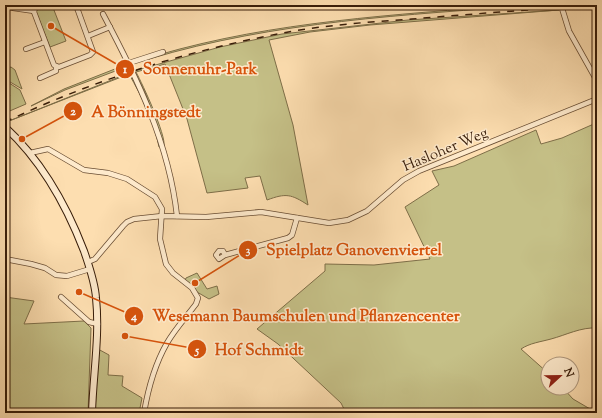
<svg xmlns="http://www.w3.org/2000/svg" width="602" height="418" viewBox="0 0 602 418" font-family="'Sorts Mill Goudy',serif">
  <style>
    .green { fill: #c5c087; stroke: #7e6e48 }
    .lines { fill: none; stroke-linecap: round; stroke-linejoin: round }
    .minor-casing { stroke: #694d33; stroke-width: 6 }
    .secondary-casing { stroke: #381d09; stroke-width: 8 }
    .minor { stroke: #feeacc; stroke-width: 4.5 }
    .secondary { stroke: #feeacc; stroke-width: 6 }
    .rail { stroke: #381d09; stroke-width: 1.5; stroke-dasharray: 7 7; stroke-linecap: butt }
    .labels { text-anchor: middle; stroke-width: 3; stroke-linejoin: round; paint-order: stroke }
    .street-label { font-size: 15px; fill: #381d09; stroke: #feeacc }
    .leader { fill: none; stroke: #d6530c; stroke-width: 1.5 }
    .callout-dot { fill: #d6530c; stroke: #feeacc; stroke-width: 1.5 }
    .mark-label { font-size: 12px; text-anchor: middle; font-weight: bold; fill: #fff }
    .callout-label { font-size: 16px; text-anchor: middle; font-weight: bold; fill: #d6530c; stroke: #feeacc; stroke-width: 3; stroke-linejoin: round; paint-order: stroke }
  </style>
  <rect width="100%" height="100%" fill="#fddeb0"/>
  <filter id="stains"><feTurbulence type="fractalNoise" baseFrequency=".005" numOctaves="4"/><feColorMatrix values="0 0 0 0 .2 0 0 0 0 .09 0 0 0 0 .02 0 0 0 .5 -.17"/></filter>
  <radialGradient id="worn" r=".72"><stop offset=".6" stop-color="#630" stop-opacity="0"/><stop offset="1" stop-color="#630" stop-opacity=".3"/></radialGradient>
  <g class="green">
    <path d="M45,5h7l14,36 -16,6 -14,-35 2,-4z"/>
    <path d="M515,5h22c-131,10 -261,16 -388,54l9,-4c117,-34 237,-40 357,-50z"/>
    <path d="M559,10l-189,15 -60,7 -41,8 24,85 15,80c-17,-11 -22,-12 -41,-5l-7,-24 -15,2 3,10 -41,5 -20,-74 -22,-55 -29,8c7,13 30,63 28,74l-19,-54 -11,-21 86,-24 62,-13 126,-14z"/>
    <path d="M125,65l1,2 -61,23 -34,16 33,-17z"/>
    <path d="M11,67l4,3 7,19 -17,-10v-10z"/>
    <path d="M129,73l13,19 19,54 -2,1c-5,-26 -17,-50 -30,-73l-120,47z"/>
    <path d="M6,81l14,9 6,14 -21,9v-11l5,-7 -5,-4z"/>
    <path d="M596,123l1,205c-16,-1 -31,7 -46,11 -11,3 -21,4 -30,10l27,24v15h15l10,11 24,14h-251l-5,-10 -63,-59 -21,-15 68,-58v-7l49,1 56,-6 -25,-52 34,-22 -7,-14 22,-5 82,-36 5,14 21,-6z"/>
    <path d="M197,273l10,16 10,-3 2,8 -10,5 -12,-7 -12,-12 1,-2z"/>
    <path d="M5,297l29,4 -10,23 60,-3 7,7 -3,85h-83z"/>
    <path d="M98,349l11,6 -1,20 15,1 -1,10 20,12 -3,15h-44z"/>
  </g>
  <g class="lines">
    <g class="minor-casing">
      <g id="minor">
        <path d="M6,5l7,3 21,3"/>
        <path d="M38,5l-3,2 -1,5 20,53 5,2 31,-12 3,-3 -17,-47"/>
        <path d="M561,5l8,26 28,50"/>
        <path d="M103,14c34,64 66,129 74,202"/>
        <path d="M88,36l22,-9"/>
        <path d="M26,49l19,-7"/>
        <path d="M129,63l34,-11"/>
        <path d="M40,78l16,-7v-4"/>
        <path d="M30,153l18,-4 36,21 24,3 19,6 28,18 7,12 -2,30 6,25 7,9 19,15 6,10 -2,6c-9,12 -21,25 -29,39 -12,21 -19,46 -23,70"/>
        <path d="M225,255l-6,4 -3,-4 3,-4h4l2,4 63,-17 4,-3 5,-17"/>
        <path d="M5,259l26,5 14,4 11,7 11,1 23,-7"/>
        <path d="M88,262l7,-3 28,-33 4,-4 7,-3 28,-3 44,1 55,-5 68,11 19,-3 19,-9 36,-31 16,-9 178,-72"/>
        <path d="M61,297l28,25 9,2"/>
      </g>
    </g>
    <g class="secondary-casing">
      <path id="secondary" d="M5,127c37,34 61,77 79,124 5,15 11,31 12,47 4,38 -3,77 -4,115"/>
    </g>
    <use href="#minor" class="minor"/>
    <use href="#secondary" class="secondary"/>
    <path class="rail" d="M5,122c89,-42 181,-71 278,-89 42,-8 86,-11 129,-14 59,-5 118,-9 177,-14"/>
  </g>
  <g class="labels">
    <g class="street-label">
      <text transform="translate(445 149) rotate(-23)" y="5">Hasloher Weg</text>
    </g>
  </g>
  <path class="leader" d="M51 26L125 69M22 139L73 111M195 283L248 250M79 292L134 316M125 336L197 349"/>
  <g class="callout-dot">
    <circle cx="51" cy="26" r="4"/>
    <circle cx="22" cy="139" r="4"/>
    <circle cx="195" cy="283" r="4"/>
    <circle cx="79" cy="292" r="4"/>
    <circle cx="125" cy="336" r="4"/>
    <circle cx="125" cy="69" r="10"/>
    <circle cx="73" cy="111" r="10"/>
    <circle cx="248" cy="250" r="10"/>
    <circle cx="134" cy="316" r="10"/>
    <circle cx="197" cy="349" r="10"/>
  </g>
  <g class="mark-label">
    <text x="125" y="73">1</text>
    <text x="73" y="115">2</text>
    <text x="248" y="254">3</text>
    <text x="134" y="320">4</text>
    <text x="197" y="354">5</text>
  </g>
  <g class="callout-label">
    <text x="200" y="74">Sonnenuhr-Park</text>
    <text x="146" y="117">A Bönningstedt</text>
    <text x="354" y="255">Spielplatz Ganovenviertel</text>
    <text x="306" y="321">Wesemann Baumschulen und Pflanzencenter</text>
    <text x="259" y="355">Hof Schmidt</text>
  </g>
  <rect width="602" height="418" fill="none" stroke="#fddeb0" stroke-width="20"/>
  <rect x="6" y="6" width="590" height="406" fill="none" stroke="#381d09" stroke-width="2"/>
  <rect x="10" y="10" width="582" height="398" fill="none" stroke="#381d09"/>
  <g transform="translate(560 376) rotate(68)"><circle r="19" fill="#feeacc" stroke="#af987e"/>
  <path d="M0-3L7 15L0 10L-7 15Z" fill="#8f2418"/>
  <text y="-6" font-size="11" font-weight="bold" text-anchor="middle" fill="#381d09">N</text>
  </g>
  <rect width="100%" height="100%" filter="url(#stains)"/>
  <rect width="100%" height="100%" fill="url(#worn)"/>
</svg>
